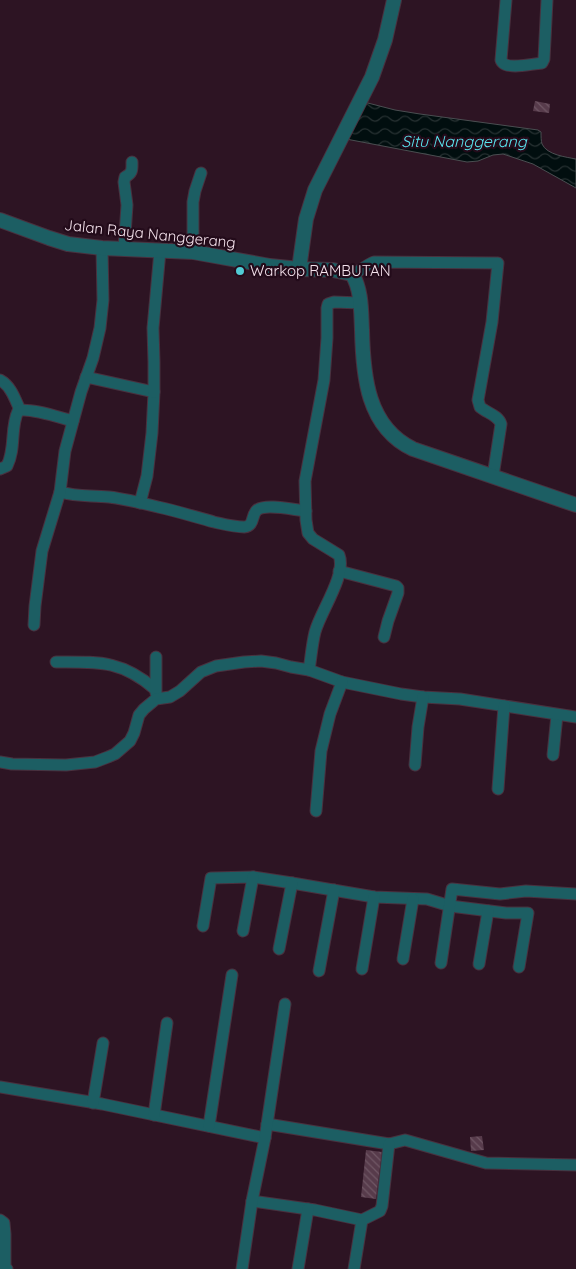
<svg xmlns="http://www.w3.org/2000/svg" width="576" height="1269" viewBox="0 0 576 1269" font-family="Quicksand,sans-serif">
  <style>
    .water { fill: url(#water-waves); stroke: #4a4e51 }
    .building { fill: url(#building-back-hatch) }
    .lines { fill: none; stroke-linecap: round; stroke-linejoin: round }
    .minor-casing { stroke: #49313f; stroke-width: 13 }
    .tertiary-casing { stroke: #49313f; stroke-width: 16 }
    .minor { stroke: #1c5e63; stroke-width: 11 }
    .tertiary { stroke: #1c5e63; stroke-width: 14 }
    .poi-dot { fill: #51ccd5; stroke: #230b1a; stroke-width: 2 }
    .labels { text-anchor: middle; stroke-width: 4.5; stroke-linejoin: round; paint-order: stroke }
    .street-label { font-size: 15px; fill: #f4e2ec; stroke: #230b1a }
    .poi-label { font-size: 15px; fill: #f4e2ec; stroke: #230b1a; text-anchor: start }
    .water-label { font-size: 16px; font-style: italic; fill: #5ae5ef; stroke: #230b1a }
  </style>
  <defs>
    <pattern id="water-waves" width="16" height="10" patternUnits="userSpaceOnUse" patternTransform="scale(1.25)"><rect width="16" height="10" fill="#010e0f"/><path d="M0 5q4-4 8 0t8 0" fill="none" stroke="#273132"/></pattern>
    <pattern id="building-back-hatch" width="6" height="6" patternUnits="userSpaceOnUse" patternTransform="scale(1.25)"><rect width="6" height="6" fill="#573b4b"/><path d="M-1 5l2 2M0 0l6 6M5-1l2 2" fill="none" stroke="#705765"/></pattern>
  </defs>
  <rect width="100%" height="100%" fill="#2d1423"/>
  <path class="water" d="M364,102l31,8 25,4 118,16 3,2c0,4 0,9 1,12 5,11 24,13 34,15v29l-43,-24 -30,-10 -10,1 -15,6 -11,1 -121,-23z"/>
  <g class="building">
    <path d="M535,101l15,3 -1,9 -16,-2z"/>
    <path d="M482,1136l2,14 -13,1 -1,-14z"/>
    <path d="M366,1150l16,2 -6,47 -15,-2z"/>
  </g>
  <g class="lines">
    <g class="minor-casing">
      <g id="minor">
        <path d="M506,0l-5,60c0,1 1,2 2,3 6,6 31,1 39,0l2,-4 3,-59"/>
        <path d="M124,249l3,-44 -3,-23 1,-5c8,-4 7,-8 7,-15"/>
        <path d="M193,252v-50l2,-11 6,-18"/>
        <path d="M352,274c9,-3 14,-9 22,-12l124,1 -6,59 -14,78 2,7c7,6 18,8 21,17l-8,52"/>
        <path d="M86,377l68,15 -2,41 -5,43 -7,27"/>
        <path d="M0,380c11,6 15,19 20,30"/>
        <path d="M154,392v-30l-1,-34 7,-77"/>
        <path d="M0,469l7,-3c9,-18 3,-38 11,-55 10,-4 43,7 55,10"/>
        <path d="M60,492c18,5 31,3 49,5 17,2 33,6 49,10 19,4 37,10 56,15 9,2 20,5 30,5 11,-1 7,-12 13,-17 9,-7 37,0 49,1"/>
        <path d="M339,571l57,15 2,2v5l-10,28 -4,16"/>
        <path d="M34,625l1,-19 7,-55 18,-59 5,-41 16,-59 12,-34 7,-30 3,-28 -1,-52"/>
        <path d="M56,662c43,0 65,-2 99,27"/>
        <path d="M309,670c2,-12 3,-26 6,-38 5,-20 32,-57 24,-77l-26,-16 -5,-6 -2,-13 -1,-39 19,-101 3,-42v-30l1,-4 6,-2 26,1"/>
        <path d="M156,693v-36"/>
        <path d="M553,755l4,-40"/>
        <path d="M0,762l12,2 54,1 29,-3 13,-5 7,-3 15,-13 4,-8 5,-18 5,-6 12,-10 14,-2 10,-6 21,-19 15,-6 28,-4 17,-1 15,2 15,4 18,3 33,12 59,12 22,3 37,2 116,18"/>
        <path d="M415,765l3,-38 5,-30"/>
        <path d="M498,789l6,-83"/>
        <path d="M316,811l5,-60 9,-37 12,-32"/>
        <path d="M203,926l8,-48 42,-1 39,6 82,14 53,2 23,7 56,7h22l-9,54"/>
        <path d="M243,931l10,-54"/>
        <path d="M279,949l13,-66"/>
        <path d="M403,959l10,-60"/>
        <path d="M441,963l11,-74 48,5 26,-3 50,3"/>
        <path d="M479,964l9,-53"/>
        <path d="M362,969l12,-72"/>
        <path d="M319,971l15,-81"/>
        <path d="M0,1087l102,17 163,34"/>
        <path d="M93,1103l10,-60"/>
        <path d="M154,1115l13,-92"/>
        <path d="M267,1124l122,20 16,-4 81,23 90,2"/>
        <path d="M209,1126l23,-151"/>
        <path d="M252,1201l63,9 47,10"/>
        <path d="M0,1220l4,3 1,11v35h2"/>
        <path d="M242,1269l10,-68 13,-63 20,-134"/>
        <path d="M298,1269l10,-60"/>
        <path d="M354,1269l8,-49 18,-9 2,-5 7,-62"/>
      </g>
    </g>
    <g class="tertiary-casing">
      <g id="tertiary">
        <path d="M0,220l49,18 19,6 34,4 91,4 77,14 29,3 34,1 19,4c10,16 9,38 10,56 1,46 5,97 51,119l163,56"/>
        <path d="M299,269l7,-50 9,-29 57,-113 13,-37 9,-40"/>
      </g>
    </g>
    <use href="#minor" class="minor"/>
    <use href="#tertiary" class="tertiary"/>
  </g>
  <circle class="poi-dot" cx="240" cy="271" r="5"/>
  <g class="labels">
    <g class="street-label">
      <text transform="translate(150 234) rotate(6)" y="5">Jalan Raya Nanggerang</text>
    </g>
    <g class="poi-label">
      <text x="250" y="276">Warkop RAMBUTAN</text>
    </g>
    <g class="water-label">
      <text x="464" y="147">Situ Nanggerang</text>
    </g>
  </g>
</svg>
